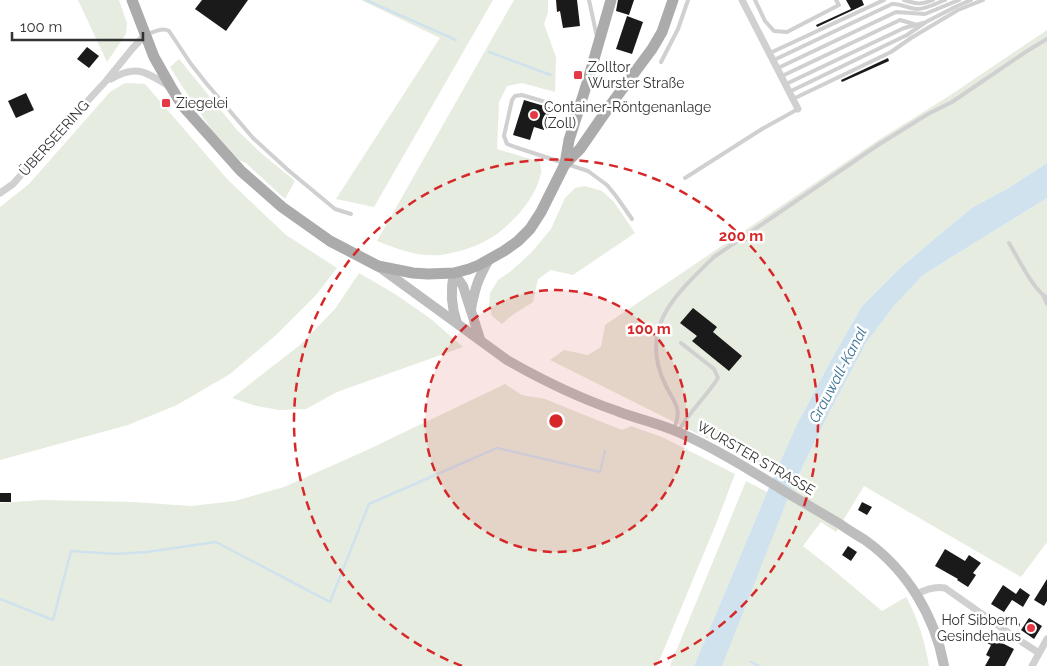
<svg xmlns="http://www.w3.org/2000/svg" width="1047" height="666" viewBox="0 0 1047 666" font-family="Raleway,sans-serif">
  <style>
    .green { fill: #e6ecdf }
    .water { fill: #cfe2ee }
    .lines { fill: none; stroke-linecap: round; stroke-linejoin: round }
    .stream { stroke: #cfe2ee; stroke-width: 2.5 }
    .building { fill: #1a1a1a }
    .service { stroke: #d0d0d0; stroke-width: 4 }
    .minor { stroke: #d0d0d0; stroke-width: 7 }
    .secondary { stroke: #bdbdbd; stroke-width: 10 }
    .primary { stroke: #ababab; stroke-width: 11 }
    .ring { fill: none; stroke: #d62828; stroke-width: 2.5; stroke-dasharray: 9 6 }
    .poi-dot { fill: #e63946; stroke: #fff; stroke-width: 2 }
    .labels { text-anchor: middle; stroke-width: 5; stroke-linejoin: round; paint-order: stroke }
    .poi-label { font-size: 14px; fill: #333; stroke: #fff; text-anchor: start }
    .street-label { font-size: 14px; fill: #333; stroke: #fff }
    .water-label { font-size: 15px; font-style: italic; fill: #3f7597; stroke: #fff }
    .centre { fill: #d62828; stroke: #fff; stroke-width: 2.5 }
    .ring-label { font-size: 15px; text-anchor: middle; font-weight: bold; fill: #d62828; stroke: #fff; stroke-width: 5; stroke-linejoin: round; paint-order: stroke }
  </style>
  <rect width="100%" height="100%" fill="#fff"/>
  <g class="green">
    <path d="M78,0h41l8,23 -1,11 -19,28z"/>
    <path d="M361,0h132l-119,207 -38,-8 104,-161z"/>
    <path d="M514,0h34v12l-4,12 12,33 -1,35 -33,-9 -15,3 -8,16 -2,47 43,13c0,4 2,8 1,11 -5,25 -27,49 -47,63 -15,10 -37,17 -54,19 -23,2 -42,-6 -63,-14z"/>
    <path d="M1047,30v133l-42,27 -32,17 -34,28 -41,35 -36,36 -32,56 -34,64 -21,48 -21,-12 -204,-102 14,-10 24,5 13,-8 4,-22 275,-186 69,-43z"/>
    <path d="M179,59l58,71 24,23 34,28 -10,18 -39,-36 -7,-3 -28,-31 -29,-43 -12,-19z"/>
    <path d="M125,83l20,1 83,96 58,55 51,33 -21,27 -40,40 -46,39 -53,31 -49,20 -128,35v-253l29,-23 81,-92z"/>
    <path d="M585,186l17,5 12,11 21,31 -62,42 -22,-5 -13,9 -5,23 -22,14 -9,8 -10,-8 -3,-11 1,-12 8,-13 13,-9 20,-18 20,-24 14,-31 10,-10z"/>
    <path d="M1047,198v344l-26,35 -157,-91 -28,46 -15,-10 -18,24 28,22 51,43 24,-14c12,21 19,45 23,69h-209l66,-163 16,-35 26,-53 38,-72 28,-37 29,-31z"/>
    <path d="M359,273l36,21 36,25 32,28 -126,45 -31,17 -26,1 -24,-4 -24,-8 68,-53 35,-36z"/>
    <path d="M505,384l17,11 23,4 77,31 9,-4 31,11 73,37 -19,50 -59,142h-657v-163l43,-3 90,2 58,4 44,-5 49,-14 81,-36z"/>
    <path d="M746,481l21,11 -73,174h-24z"/>
  </g>
  <path class="water" d="M1047,163v35l-124,77 -29,31 -28,37 -38,72 -26,53 -16,35 -64,163h-28l73,-174 29,-66 34,-64 32,-56 36,-36 41,-35 34,-28 32,-17z"/>
  <g class="lines">
    <g class="stream">
      <path d="M366,0l90,40"/>
      <path d="M489,52l62,23"/>
      <path d="M0,599l53,21 18,-69 45,3 31,-2 69,-10 114,60 39,-98 128,-56 103,24 5,-21"/>
      <path d="M751,662l8,4"/>
    </g>
  </g>
  <g class="building">
    <path d="M202,0h46l-22,31 -31,-22z"/>
    <path d="M556,0h21l3,26 -17,2 -3,-17 -3,1z"/>
    <path d="M618,0h16l-5,15 -13,-4z"/>
    <path d="M846,0h16l2,5 -47,22 -1,-2 35,-16z"/>
    <path d="M627,16l16,6 -11,32 -16,-5z"/>
    <path d="M87,47l12,9 -10,12 -12,-9z"/>
    <path d="M888,58l1,3 -47,21 -1,-2z"/>
    <path d="M26,93l8,17 -18,8 -8,-17z"/>
    <path d="M524,100l27,8 -7,22 -10,-3 -4,13 -17,-5z"/>
    <path d="M693,308l24,19 -4,5 29,24 -13,15 -37,-30 5,-5 -17,-13z"/>
    <rect x="0" y="493" width="11" height="9"/>
    <path d="M862,502l10,5 -5,8 -9,-5z"/>
    <path d="M848,546l9,6 -6,9 -9,-6z"/>
    <path d="M945,549l20,12 4,-6 12,8 -8,10 3,2 -8,12 -11,-7 1,-1 -23,-13z"/>
    <path d="M1047,579v22l-3,5 -10,-6z"/>
    <path d="M1003,585l13,9 4,-6 10,7 -7,12 -11,-7 -8,12 -13,-8z"/>
    <path d="M1029,618l13,8 -8,13 -13,-9z"/>
    <path d="M986,633l9,3 -2,4 1,-1 20,10 -9,17h-20l5,-9 -4,-2 5,-10 -8,-4z"/>
  </g>
  <g class="lines">
    <g class="service">
      <path d="M589,0l8,37"/>
      <path d="M755,0l10,21 9,10 13,1 52,-27 -3,-5"/>
      <path d="M904,0c12,4 17,5 29,0"/>
      <path d="M147,34c7,-2 15,-7 22,-3l22,33 15,19 47,55 35,32 47,39 16,5"/>
      <path d="M770,53l114,-53"/>
      <path d="M774,60l118,-56c8,-1 17,5 25,5 10,0 20,-6 28,-9"/>
      <path d="M661,62l17,-33 10,-29"/>
      <path d="M778,68l118,-56 29,2 34,-14"/>
      <path d="M782,76l118,-56 14,4"/>
      <path d="M786,84l118,-56 19,-5"/>
      <path d="M789,92l118,-57 19,-13 29,-15 16,-7"/>
      <path d="M793,99l98,-47 20,-14 47,-28 25,-10"/>
      <path d="M576,111l-54,-16 -7,1 -3,4 -8,36 3,8 8,3 73,24 19,14 9,11 16,23"/>
      <path d="M685,178l77,-49 36,-20"/>
      <path d="M1009,243c9,15 24,46 38,55"/>
      <path d="M1043,295l4,9"/>
      <path d="M674,428c9,-19 0,-26 -8,-42 -29,-58 10,-92 48,-129l164,-112 50,-31 24,-12 75,-51 20,-12"/>
      <path d="M678,432c11,-20 28,-35 40,-54l-4,-9 -33,-26"/>
    </g>
    <g class="minor">
      <path d="M742,0l56,109"/>
      <path d="M111,79c25,-14 34,-8 56,6"/>
      <path d="M0,193l13,-9 45,-51 48,-52 26,-32 13,-14"/>
      <path d="M917,594c9,-5 18,-8 28,-6l77,54 17,11"/>
      <path d="M1032,666l15,-27"/>
    </g>
    <g class="secondary">
      <path d="M378,266l129,94c35,20 72,38 110,51 20,8 41,12 61,21 37,16 72,38 106,59 19,11 37,22 56,33 8,6 17,11 25,16 42,30 70,76 79,126"/>
      <path d="M454,273l9,13 17,53"/>
      <path d="M454,273c-4,18 -3,33 3,50"/>
      <path d="M471,309c4,-21 7,-30 17,-48"/>
    </g>
    <g class="primary">
      <path d="M132,0l22,57 17,30 11,18 59,66 41,36 48,34 48,25 35,7 15,1 26,-1 15,-4 10,-4 25,-14 14,-10 12,-12 11,-17 24,-48 4,-24 19,-60 23,-80"/>
      <path d="M565,164l15,-15 29,-42 43,-58 10,-17 11,-32"/>
    </g>
  </g>
  <circle cx="556" cy="421" r="131" fill="#d62828" fill-opacity=".12"/>
  <g class="ring">
    <circle cx="556" cy="421" r="131"/>
    <path d="M462 666A262 262 0 1 1 650 666"/>
  </g>
  <g class="poi-dot">
    <rect x="573" y="70" width="10" height="10" rx="2.5"/>
    <rect x="161" y="98" width="10" height="10" rx="2.5"/>
    <circle cx="534" cy="115" r="5"/>
    <circle cx="1031" cy="628" r="5"/>
  </g>
  <g class="labels">
    <g class="poi-label">
      <text x="588" y="72">Zolltor<tspan x="588" dy="16">Wurster Straße</tspan></text>
      <text x="176" y="108">Ziegelei</text>
      <text x="544" y="112">Container-Röntgenanlage<tspan x="544" dy="16">(Zoll)</tspan></text>
      <text x="1021" y="625" text-anchor="end">Hof Sibbern,<tspan x="1021" dy="16">Gesindehaus</tspan></text>
    </g>
    <g class="street-label">
      <text transform="translate(54 138) rotate(-48)" y="5">ÜBERSEERING</text>
      <text transform="translate(756 458) rotate(30)" y="5">WURSTER STRASSE</text>
    </g>
    <g class="water-label">
      <text transform="translate(838 375) rotate(-62)" y="5">Grauwall-Kanal</text>
    </g>
  </g>
  <circle cx="556" cy="421" r="8" class="centre"/>
  <g class="ring-label">
    <text x="741" y="241">200 m</text>
    <text x="649" y="334">100 m</text>
  </g>
  <path d="M12 32v8h131v-8" fill="none" stroke="#333333" stroke-width="2.5"/>
  <text x="20" y="32" font-size="15" fill="#333333" stroke="#ffffff" stroke-width="4" paint-order="stroke">100 m</text>
</svg>
